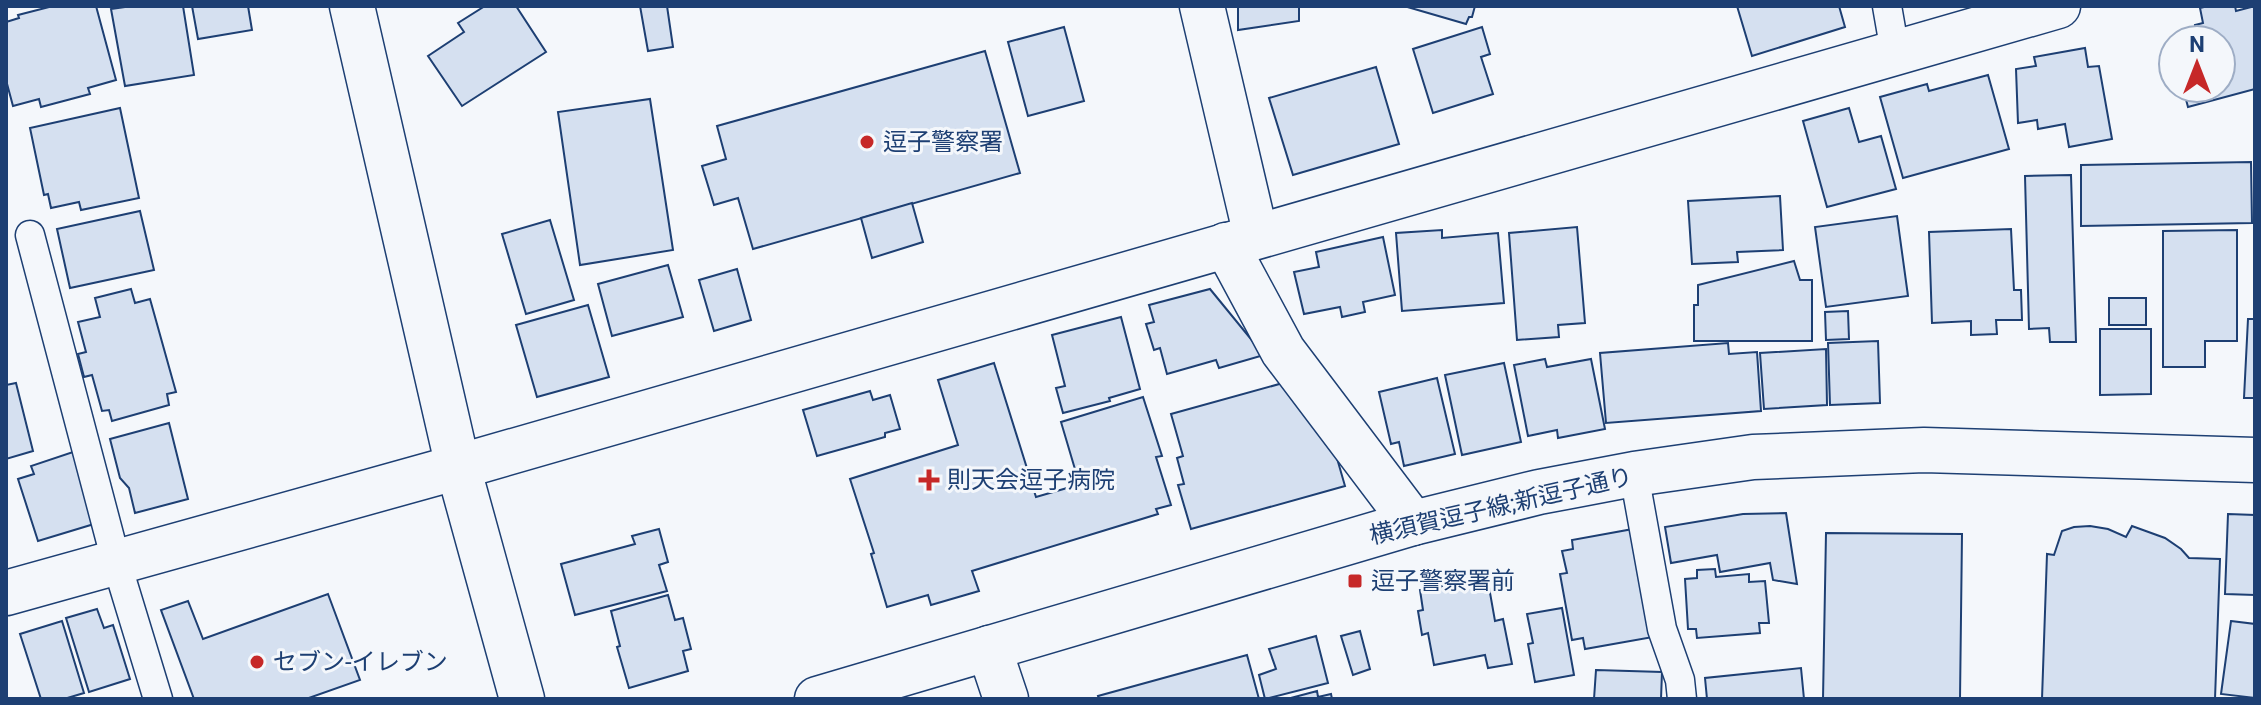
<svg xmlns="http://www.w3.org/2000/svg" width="2261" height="705" viewBox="0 0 2261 705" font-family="Roboto,'Noto Sans JP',sans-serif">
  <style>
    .building { fill: #d5e0f0; stroke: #1d3f73; stroke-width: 2 }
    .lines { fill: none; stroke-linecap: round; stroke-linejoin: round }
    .service-casing { stroke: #1d3f73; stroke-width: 31 }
    .minor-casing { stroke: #1d3f73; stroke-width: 47 }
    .tertiary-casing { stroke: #1d3f73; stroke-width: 47 }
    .primary-casing { stroke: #1d3f73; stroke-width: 47 }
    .service { stroke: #f4f7fb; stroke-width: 28 }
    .minor { stroke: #f4f7fb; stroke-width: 44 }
    .tertiary { stroke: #f4f7fb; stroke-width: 44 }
    .primary { stroke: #f4f7fb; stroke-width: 44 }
    .poi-dot { fill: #c62828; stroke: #f4f7fb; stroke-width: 3 }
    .labels { text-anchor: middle; stroke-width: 6; stroke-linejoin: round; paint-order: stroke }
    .poi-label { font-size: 24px; fill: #1d3f73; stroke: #f4f7fb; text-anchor: start }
    .street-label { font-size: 24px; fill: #1d3f73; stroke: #f4f7fb }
  </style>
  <rect width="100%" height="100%" fill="#f4f7fb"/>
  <g class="building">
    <path d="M53,6h43l20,74 -28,8 2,6 -49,13 -2,-8 -26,7 -7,-26v-58l13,-4 -1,-3z"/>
    <path d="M132,6h51l11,69 -69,11 -14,-77z"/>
    <path d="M192,6h56l4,24 -54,9z"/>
    <path d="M485,6h31l30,46 -84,54 -34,-50 36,-24 -6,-9z"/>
    <path d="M640,6h27l6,41 -25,4z"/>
    <path d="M1238,6h61v15l-61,9z"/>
    <path d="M1404,6h71l-3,11h-3l-3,7z"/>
    <path d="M1737,6h102l6,21 -93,29z"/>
    <path d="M2208,6h27l1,5 19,-5v83l-67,18 -5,-19h38v-48h-48v11l-3,-12 26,-7 -1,-7 8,-2 -3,-15z"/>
    <path d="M1064,27l20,74 -56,15 -20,-74z"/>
    <path d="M1482,27l8,27 -9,3 12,37 -60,19 -20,-64z"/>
    <path d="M2085,48l3,19 11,-1 13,73 -43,8 -4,-23 -27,5 -1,-9 -19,3 -2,-54 20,-3 -2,-9z"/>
    <path d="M985,51l35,122 -267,76 -15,-51 -24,7 -12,-39 24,-7 -9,-33z"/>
    <path d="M1376,67l23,77 -106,31 -24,-77z"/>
    <path d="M1988,75l21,74 -106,29 -23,-81 47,-13 2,7z"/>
    <path d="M650,99l23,151 -93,15 -22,-153z"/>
    <path d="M120,108l19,90 -58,12 -2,-8 -28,6 -3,-14 -4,1 -14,-67z"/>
    <path d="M1849,108l10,34 22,-6 15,53 -69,18 -24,-86z"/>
    <path d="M2251,162l1,61 -171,3v-61z"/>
    <path d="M2071,175l5,167h-26l-1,-14 -20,1 -4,-153z"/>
    <path d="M1780,196l3,54 -46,2 1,10 -46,2 -4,-63z"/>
    <path d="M912,203l11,39 -51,16 -11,-40z"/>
    <path d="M140,211l14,59 -84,18 -13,-59z"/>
    <path d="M1897,216l11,80 -82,11 -11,-80z"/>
    <path d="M550,220l24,80 -48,14 -24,-80z"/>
    <path d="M1577,227l8,96 -27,2 1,12 -42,3 -8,-107z"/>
    <path d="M2011,229l3,61h7l1,30h-26l1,14 -26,1v-14l-39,2 -3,-91z"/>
    <path d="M1442,230v8l56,-5 6,70 -102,8 -6,-78z"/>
    <path d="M2237,230v111h-32v26h-42v-136z"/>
    <path d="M1383,237l12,58 -32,7 2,10 -23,5 -2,-10 -36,7 -10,-42 25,-5 -3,-15z"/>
    <path d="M1794,261l6,19h12v61h-118v-36h4v-20z"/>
    <path d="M668,265l15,52 -71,19 -14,-52z"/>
    <path d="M737,269l14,51 -37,11 -15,-51z"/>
    <path d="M131,289l4,14 15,-4 26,93 -9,2 2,11 -57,16 -3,-11 -7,1 -10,-36 -8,2 -6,-23 8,-2 -8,-30 22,-5 -5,-19z"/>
    <path d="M1210,289l54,66 -45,13 -3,-8 -49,14 -7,-26 -6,2 -8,-26 8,-2 -5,-17z"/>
    <rect x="2109" y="298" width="37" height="27"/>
    <path d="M588,305l21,72 -72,20 -21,-72z"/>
    <path d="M1848,311l1,28 -23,1 -1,-28z"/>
    <path d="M1121,317l19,72 -31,9 1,3 -47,12 -7,-25 9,-2 -13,-51z"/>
    <path d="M2248,319h7v79h-11z"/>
    <path d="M2100,329h51v65l-51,1z"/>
    <path d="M1878,341l2,62 -50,2 -2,-62z"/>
    <path d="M1728,343l1,11 28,-2 4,59 -155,12 -6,-70z"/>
    <path d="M1826,349l1,56 -63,4 -4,-56z"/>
    <path d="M1545,359l2,8 44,-8 14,70 -47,9 -1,-8 -29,6 -14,-71z"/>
    <path d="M994,363l42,134 38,-11 -2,-9 5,-1 -16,-54 82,-25 19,59 -6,1 15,48 -15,4 2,5 -186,57 7,20 -48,14 -3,-10 -41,12 -16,-53 3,-1 -24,-74 108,-34 -20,-65z"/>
    <path d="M1504,363l17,79 -59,13 -17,-80z"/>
    <path d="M1437,378l18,76 -51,12 -5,-24 -8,2 -12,-52z"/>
    <path d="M16,383l17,68 -27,8v-74z"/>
    <path d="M1283,383l49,58 13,45 -154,43 -13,-44 6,-1 -7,-26 6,-2 -12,-42z"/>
    <path d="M870,391l3,9 17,-5 10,34 -15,4v4l-68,19 -14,-46z"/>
    <path d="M169,423l19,76 -53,14 -6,-25 -9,-10 -10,-39z"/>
    <path d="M73,452l21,72 -56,17 -20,-62 16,-5 -3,-8z"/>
    <path d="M1786,513l11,71 -24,-4 -3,-17 -50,9 -3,-17 -46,8 -6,-36 78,-13z"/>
    <path d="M2228,514l27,1v80l-30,-1z"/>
    <path d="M2090,526l18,3 18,8 6,-11 33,12 16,11 8,9 31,1 -5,140h-173l5,-145 7,1 8,-24 12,-4z"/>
    <path d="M659,529l9,33 -9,3 8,26 -92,24 -14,-51 74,-20 -3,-8z"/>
    <path d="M1633,529l20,108 -68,12 -2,-11 -11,2 -12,-66 7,-1 -5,-22 11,-2 -1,-9z"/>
    <path d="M1826,533l136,1 -2,165h-137z"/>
    <path d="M1715,569l1,8 33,-3v8l16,-1 4,42h-10l1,10 -63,5 -1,-9h-8l-3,-50 12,-1v-8z"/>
    <path d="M1478,571l3,17 8,-1 6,34 8,-2 9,45 -24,4 -3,-13 -51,10 -6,-32 -6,2 -4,-24 5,-1 -3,-20 24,-4 -2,-9z"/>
    <path d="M328,594l32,86 -54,19h-112l-33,-89 27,-9 15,38z"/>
    <path d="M668,595l7,25 8,-2 8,31 -8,2 5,20 -59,17 -12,-41 3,-1 -9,-35z"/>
    <path d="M1562,608l12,67 -39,7 -7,-38 5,-1 -6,-29z"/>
    <path d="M97,609l7,19 9,-3 17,54 -41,13 -23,-74z"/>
    <path d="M62,621l22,72 -20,6h-23l-21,-65z"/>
    <path d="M2231,621l24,3v74l-34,-4z"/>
    <path d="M1360,631l10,38 -17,6 -12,-39z"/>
    <path d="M1316,636l12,47 -63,16 -6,-24 17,-6 -7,-20z"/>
    <path d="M1247,655l12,44h-160l-1,-3z"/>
    <path d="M1801,668l3,31h-97l-2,-21z"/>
    <path d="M1596,670l66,2 -1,27h-67z"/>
    <path d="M1317,691l1,6 13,-3 1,5h-45z"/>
  </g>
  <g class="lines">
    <g class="service-casing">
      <g id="service">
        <path d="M1887,6l8,46"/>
        <path d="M30,235l86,326 42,138"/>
        <path d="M1634,474l28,155 18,51 2,19"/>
      </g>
    </g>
    <g class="minor-casing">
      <g id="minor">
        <path d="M1202,6l54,230"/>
        <path d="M1226,245l57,106 130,172"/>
      </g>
    </g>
    <g class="tertiary-casing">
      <g id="tertiary">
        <path d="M352,6l106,461 64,232"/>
        <path d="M6,593l452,-126 1600,-461"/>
        <path d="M989,648l17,51"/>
      </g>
    </g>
    <g class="primary-casing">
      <path id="primary" d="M817,699l596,-176 126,-31 95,-18 119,-17 171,-7 331,10"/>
    </g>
    <use href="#service" class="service"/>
    <use href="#minor" class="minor"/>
    <use href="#tertiary" class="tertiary"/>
    <use href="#primary" class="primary"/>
  </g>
  <g class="poi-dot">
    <circle cx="867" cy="142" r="8"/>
    <path d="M925 468h8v8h8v8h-8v8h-8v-8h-8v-8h8z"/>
    <rect x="1347" y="573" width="16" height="16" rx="4"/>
    <circle cx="257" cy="662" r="8"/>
  </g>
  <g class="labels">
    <g class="poi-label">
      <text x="883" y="150">逗子警察署</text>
      <text x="947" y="488">則天会逗子病院</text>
      <text x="1371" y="589">逗子警察署前</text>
      <text x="273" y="670">セブン-イレブン</text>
    </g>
    <g class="street-label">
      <text transform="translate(1501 506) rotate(-13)" y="8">横須賀逗子線;新逗子通り</text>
    </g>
  </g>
  <rect width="2261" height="705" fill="none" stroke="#1d3f73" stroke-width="16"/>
  <g transform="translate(2197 64)"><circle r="38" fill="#f4f7fb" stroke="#9eadc5" stroke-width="2"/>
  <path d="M0-6L14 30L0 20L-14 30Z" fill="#c62828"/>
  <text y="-12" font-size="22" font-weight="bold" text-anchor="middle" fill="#1d3f73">N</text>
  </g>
</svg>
